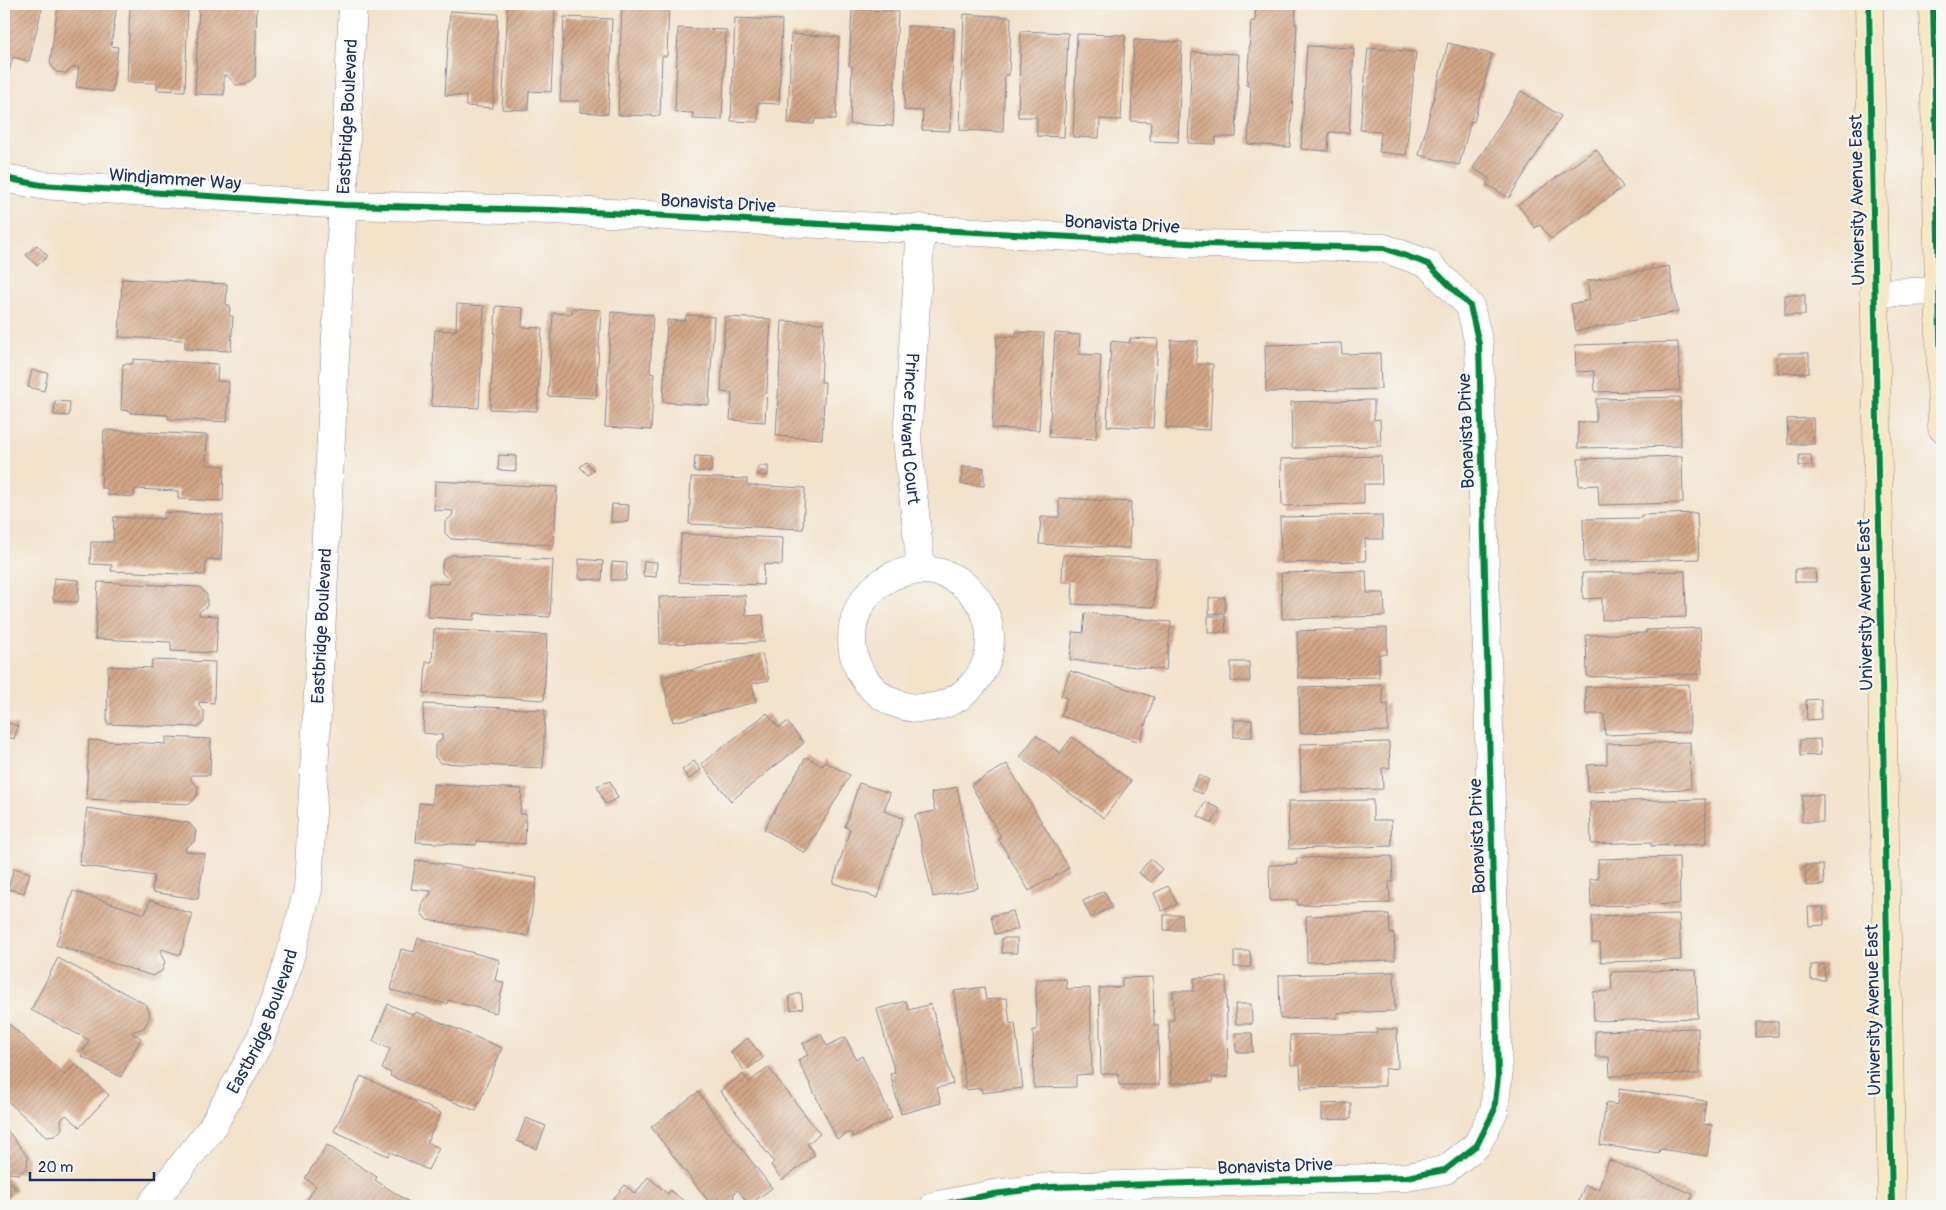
<svg xmlns="http://www.w3.org/2000/svg" width="1946" height="1210" viewBox="0 0 1946 1210" font-family="Pangolin,sans-serif">
  <style>
    .building { fill: url(#building-hatch) }
    .lines { fill: none; stroke-linecap: round; stroke-linejoin: round }
    .street-casing { stroke: #868894; stroke-width: 29 }
    .secondary-casing { stroke: #868894; stroke-width: 29 }
    .street { stroke: #fff; stroke-width: 28 }
    .secondary { stroke: #f7e8c3; stroke-width: 28 }
    .cycleway-casing { stroke: #f6f6f2; stroke-width: 9 }
    .cycleway { stroke: #00873e; stroke-width: 6 }
    .labels { text-anchor: middle; stroke-width: 4.5; stroke-linejoin: round; paint-order: stroke }
    .street-label { font-size: 18px; fill: #1b2f5e; stroke: #f6f6f2 }
  </style>
  <defs>
    <pattern id="building-hatch" width="6" height="6" patternUnits="userSpaceOnUse" patternTransform="scale(1.25)"><rect width="6" height="6" fill="#d4a786"/><path d="M-1 1l2-2M0 6l6-6M5 7l2-2" fill="none" stroke="#ab8871"/></pattern>
  </defs>
  <rect width="100%" height="100%" fill="#f6f6f2"/>
  <filter id="ink" filterUnits="userSpaceOnUse"><feTurbulence type="fractalNoise" baseFrequency=".02" numOctaves="2"/><feDisplacementMap in="SourceGraphic" scale="10" xChannelSelector="R" yChannelSelector="G"/><feConvolveMatrix kernelMatrix="1 2 1 2 8 2 1 2 1" color-interpolation-filters="sRGB"/></filter>
  <filter id="wash" filterUnits="userSpaceOnUse"><feTurbulence type="fractalNoise" baseFrequency=".0096" numOctaves="4" result="noise"/><feDisplacementMap in="SourceGraphic" scale="20" xChannelSelector="R" yChannelSelector="G"/><feGaussianBlur stdDeviation="1.12" result="paint"/><feColorMatrix in="noise" values="0 0 0 0 0 0 0 0 0 0 0 0 0 0 0 0 0 1.4 0 .05"/><feComposite in="paint" operator="in"/></filter>
  <g filter="url(#wash)">
    <rect width="100%" height="100%" fill="#f2e2ca"/>
    <g id="blocks">
      <g class="building">
        <path d="M4,4h39l-14,57 -16,-4 -4,15 -5,-1z"/>
        <path d="M58,4h59l-6,42 7,1 -6,45 -36,-5 3,-20h-5l-8,6 -10,-1 -6,-9z"/>
        <path d="M130,4h58l-3,87 -28,-1v-7l-30,-1z"/>
        <path d="M199,4h58l-2,73 -10,8h-9l-9,-10h-3v20l-29,-1z"/>
        <path d="M622,4h47l-2,52h-5l-2,60 -42,-1z"/>
        <path d="M1256,4l40,1 -1,19h2l-7,123 -42,-3 3,-58h-4l4,-65 4,1z"/>
        <path d="M508,6l47,3 -4,83 -22,-1 -1,19 -26,-1z"/>
        <path d="M852,10l46,1 -5,115 -43,-2 2,-58h-3z"/>
        <path d="M450,11l48,3 -5,94 -27,-2v-10l-21,-1z"/>
        <path d="M964,14l47,3 -2,58h-4l-2,57 -43,-2z"/>
        <path d="M564,17l48,2 -4,95 -28,-2v-11h-20z"/>
        <path d="M735,18l47,2 -3,84 -21,-1v19l-27,-1z"/>
        <path d="M907,26l47,2 -4,103 -28,-1 1,-19 -19,-1z"/>
        <path d="M678,28l48,2 -4,90 -29,-1v-6l-18,-1z"/>
        <path d="M1021,31l47,2 -4,104 -27,-1v-19h-19z"/>
        <path d="M791,34l48,3 -3,82h-21l-1,5 -26,-1z"/>
        <path d="M1077,34l48,1 -4,85 -21,-1 -1,19 -26,-1z"/>
        <path d="M1134,40l48,2 -4,100 -28,-1 1,-19 -20,-1z"/>
        <path d="M1448,43l44,11 -18,68 -3,-1 -12,44 -40,-10z"/>
        <path d="M1307,46l47,2 -5,85 -20,-1 -1,19 -27,-2z"/>
        <path d="M1368,48l48,4 -10,103 -27,-3 2,-20 -21,-2z"/>
        <path d="M1192,52l47,2 -3,83h-20l-1,7 -27,-1z"/>
        <path d="M1521,91l40,25 -52,82 -23,-14 4,-5 -17,-11z"/>
        <path d="M1596,149l27,38 -72,52 -11,-14 -5,3 -17,-23z"/>
        <path d="M37,245l11,11 -11,10 -11,-11z"/>
        <path d="M1669,266l9,46 -102,19 -5,-27 19,-4 -3,-19z"/>
        <path d="M122,279l105,5 -1,21h4l-1,11h4l-2,35 -46,-2v-9l-66,-3z"/>
        <rect x="1785" y="295" width="20" height="20"/>
        <path d="M457,304l27,2 -5,102 -48,-2 4,-76 21,1z"/>
        <path d="M496,306l27,2 -1,19 20,1 -5,83 -47,-2z"/>
        <path d="M572,308l29,2 -5,88 -48,-2 5,-83 19,1z"/>
        <path d="M611,312l42,3 -3,58 4,1 -3,56 -46,-3z"/>
        <path d="M686,315l28,2 -5,88 -46,-3 4,-82 18,1z"/>
        <path d="M725,317l46,2 -6,103 -35,-2 2,-27 -11,-1z"/>
        <path d="M782,321l42,2 -3,59h4l-3,57 -46,-3z"/>
        <path d="M1016,332l28,1 -5,97 -47,-2 5,-92 19,1z"/>
        <path d="M1055,333l25,2 -1,19 22,1 -5,84 -47,-2z"/>
        <path d="M1130,338l28,1 -5,89 -46,-2 4,-85 19,2z"/>
        <path d="M1171,340l27,1 -2,23h17l-3,66 -44,-2z"/>
        <path d="M1678,342l2,48 -85,2 -1,-21 -18,1 -1,-27z"/>
        <path d="M1341,343l1,11 38,-1 1,36 -115,3 -1,-47z"/>
        <path d="M1777,353h32v20h-31z"/>
        <path d="M133,359l85,5 -1,17 12,1 -2,40 -59,-3v-4l-38,-2v-2l-9,-1 2,-46h10z"/>
        <path d="M32,370l16,3 -4,18 -16,-4z"/>
        <path d="M1680,397l1,49 -103,2v-26h18v-23z"/>
        <path d="M1374,400v20l6,-1 1,27 -89,2 -1,-46z"/>
        <path d="M55,401l15,1 -1,14 -15,-1z"/>
        <path d="M1813,418l1,26h-26l-1,-25z"/>
        <path d="M104,430l103,5 -1,30 18,1 -1,35 -45,-2v-8l-43,-2 -1,8 -27,-2v-7h-6z"/>
        <path d="M499,455l17,1v15l-18,-1z"/>
        <path d="M1799,455h12l1,11h-13z"/>
        <path d="M695,456l17,1 -1,15 -17,-1z"/>
        <path d="M1381,456l1,28h-18v20l-82,2 -1,-47z"/>
        <path d="M1682,456l1,47 -84,2 -1,-20 -19,1 -1,-27z"/>
        <path d="M586,462l8,8 -6,5 -8,-8z"/>
        <path d="M758,466h10v10l-11,-1z"/>
        <path d="M962,466l22,2v18l-23,-2z"/>
        <path d="M691,477l56,2v6l58,3 -2,41 -114,-5z"/>
        <path d="M435,481l122,6 -3,58 -103,-6 -6,-6v-11l7,-6 1,-5 -19,-1z"/>
        <path d="M1059,498l72,4 -2,46 -90,-4 2,-27h18z"/>
        <path d="M612,504l17,1 -1,17h-17z"/>
        <path d="M164,512l59,3 -2,45 -15,-1 -1,16 -94,-4 1,-6 -22,-1 1,-22h22l1,-25 50,2z"/>
        <path d="M1697,513l2,46 -115,3 -1,-43 58,-1v-3z"/>
        <path d="M1382,515l1,24h-18l1,22 -85,2 -1,-46z"/>
        <path d="M681,534l102,4 -1,27 -18,-1 -1,21 -84,-3z"/>
        <path d="M451,555l102,5 -3,57 -75,-4 -1,7 -47,-3 2,-34 20,1v-4l-7,-7v-11z"/>
        <path d="M1063,555l93,4 -2,48 -82,-3 1,-22h-11z"/>
        <path d="M579,559l24,2 -1,19 -23,-1z"/>
        <path d="M644,561l13,1 -1,15 -13,-1z"/>
        <path d="M612,562l15,1 -1,17h-15z"/>
        <path d="M1795,569h20l1,13h-21z"/>
        <path d="M1366,571l1,22h17l1,23 -103,3 -1,-46z"/>
        <path d="M1685,571l1,46 -84,3v-22l-19,1 -1,-26z"/>
        <path d="M54,578l25,2 -1,22 -25,-2z"/>
        <path d="M98,582l102,5 7,8v11l-8,6v3l19,1 -2,37 -45,-2v-9l-76,-3z"/>
        <path d="M745,595l1,21 17,-1 1,27 -104,2 -1,-47z"/>
        <path d="M1225,597v16l-16,1v-16z"/>
        <path d="M1085,613l86,9 -5,48 -96,-10 3,-28 10,1z"/>
        <path d="M1208,616h17l1,16 -18,1z"/>
        <path d="M1387,628v26h-8v23l-81,1 -1,-47z"/>
        <path d="M1700,628l2,46 -115,3 -1,-42 60,-2v-3z"/>
        <path d="M434,629l113,6 -3,65 -120,-7 2,-31h6z"/>
        <path d="M762,654l7,26 -17,4 4,18 -83,20 -11,-45z"/>
        <path d="M152,660l63,2 -1,41 -15,-1v4l5,5v11l-6,5 -91,-3 1,-58 43,2z"/>
        <path d="M1231,662h18l1,19h-19z"/>
        <path d="M1070,671l84,26 -14,45 -79,-26 6,-18 -6,-2z"/>
        <path d="M1689,684l1,48 -85,3 -1,-21h-18l-1,-27z"/>
        <path d="M1382,685l1,20 5,-1v27l-88,2 -1,-46z"/>
        <path d="M1821,699v20l-14,1 -1,-20z"/>
        <path d="M424,704l121,6 -2,58 -103,-5 -5,-6v-12l7,-6v-4l-19,-2z"/>
        <path d="M767,713l12,15 8,-6 17,21 -73,58 -30,-37z"/>
        <rect x="1234" y="720" width="18" height="17"/>
        <path d="M4,722l14,4 -4,13 -10,-3z"/>
        <path d="M1036,735l24,18 12,-16 59,44 -27,37 -84,-61z"/>
        <path d="M166,737l45,2 -1,36h-19v5l7,7 -1,9 -7,8 -104,-5 3,-59 77,4z"/>
        <path d="M1820,739l1,16 -21,1v-16z"/>
        <path d="M1389,742l1,26h-8l1,21 -82,2 -1,-47z"/>
        <path d="M1690,742l1,47 -103,3 -1,-27 20,-1v-20z"/>
        <path d="M806,757l17,9 2,-4 25,13 -45,78 -41,-24z"/>
        <path d="M694,761l7,9 -12,9 -7,-9z"/>
        <path d="M1007,764l62,104 -40,23 -31,-53 3,-1 -30,-52z"/>
        <path d="M1199,775l10,5 -7,14 -10,-5z"/>
        <path d="M610,781l8,17 -13,6 -8,-18z"/>
        <path d="M859,783l31,10 -6,18 19,7 -25,80 -45,-15 17,-54 -5,-2z"/>
        <path d="M433,784l89,5 -2,25h6l-1,30 -48,-3 -1,4 -60,-3 3,-39 13,1z"/>
        <path d="M957,787l21,101 -45,9 -18,-82 20,-4 -4,-18z"/>
        <rect x="1802" y="795" width="21" height="27"/>
        <path d="M1705,799l1,45 -55,2v-4l-60,2 -1,-42z"/>
        <path d="M1373,800v20h18l1,26 -103,3 -1,-48z"/>
        <path d="M1205,802l15,7 -8,14 -14,-7z"/>
        <path d="M87,808l102,15 7,8 -2,11 -8,5 -1,4 20,3 -7,45 -46,-7 2,-16 -75,-11z"/>
        <path d="M1392,856l1,26h-4l1,21 -92,2 -1,-5 -27,1 -1,-36 28,-1v-6z"/>
        <path d="M1679,857l1,47 -89,2 -1,-27h8v-20z"/>
        <path d="M1150,859l12,10 -11,13 -12,-9z"/>
        <path d="M416,860l121,18 -9,58 -101,-16 -6,-7 2,-11 7,-7 1,-4 -20,-2z"/>
        <path d="M1805,865h18l1,20 -18,1z"/>
        <path d="M14,868l16,5 -6,20 -16,-4z"/>
        <path d="M1168,886l9,18 -15,7 -8,-18z"/>
        <path d="M73,891l72,23 5,-14 43,14 -13,41 -18,-6 -2,4 5,9 -3,9 -9,5 -97,-31z"/>
        <path d="M1104,891l8,16 -21,11 -8,-17z"/>
        <path d="M1808,907h16v18l-15,1z"/>
        <path d="M1013,911l5,18 -23,5 -4,-18z"/>
        <path d="M1389,914l1,20 4,-1 1,27 -88,2 -1,-46z"/>
        <path d="M1679,914l2,46 -80,2 -1,-19h-8v-27z"/>
        <path d="M1164,915h18l1,15h-19z"/>
        <path d="M418,938l82,22 -5,20 9,3 -8,30 -48,-13 -1,4 -56,-14 10,-41 13,3z"/>
        <rect x="1002" y="938" width="15" height="15"/>
        <path d="M1234,951h16l1,16h-17z"/>
        <path d="M58,958l89,47 3,11 -6,12 -10,3 -2,2 9,5 -20,39 -40,-21 8,-16 -58,-30z"/>
        <path d="M1824,964l1,16h-14v-15z"/>
        <path d="M1696,970l2,48 -104,3 -1,-29 19,-1 -1,-19z"/>
        <path d="M1394,972l1,39 -58,2v5l-57,1 -1,-44z"/>
        <path d="M1153,977l1,48h4l1,60h-40l-1,-12 -17,1 -2,-86 23,-1v-9z"/>
        <path d="M1226,977l2,100h-16l1,5 -42,1 -2,-63h5l-1,-29h21v-13z"/>
        <path d="M1066,979l1,10 23,-1 2,86 -16,1v12l-42,1 -1,-58h4l-1,-50z"/>
        <path d="M984,987l2,13 21,-2 3,26 5,-1 8,65 -41,5 -1,-5 -15,2 -12,-99z"/>
        <path d="M801,993l2,15 -12,2 -2,-14z"/>
        <path d="M906,1001l3,9 22,-6 22,80 -16,4 4,15 -40,11 -11,-40 5,-1 -18,-64z"/>
        <path d="M388,1004l26,11 2,-3 86,36 -26,63 -86,-35 1,-3 -9,-4 8,-20 -17,-8z"/>
        <path d="M1235,1004h16l1,20h-16z"/>
        <path d="M1756,1022h22v14l-22,1z"/>
        <path d="M9,1024l56,51 10,-11 34,31 -29,32 -14,-12 -5,5 1,9 -7,7 -8,1 -43,-39v-69z"/>
        <path d="M1698,1028l1,46 -89,2 -1,-19h-13l-1,-26z"/>
        <path d="M1376,1029h21l1,39 -13,1v17l-84,2 -1,-23h-9l-1,-30 87,-2z"/>
        <path d="M1235,1033h17l1,19h-17z"/>
        <path d="M821,1034l6,12 18,-9 11,22 6,-3 30,62 -39,19 -2,-5 -14,7 -39,-79 10,-5 -5,-12z"/>
        <path d="M748,1038l15,20 -18,13 -15,-19z"/>
        <path d="M768,1067l52,67 -13,10 8,11 -33,25 -11,-15 3,-3 -54,-71 23,-17 6,8z"/>
        <path d="M361,1076l80,37 -14,29 12,6 -11,22 -38,-18 -2,4 -54,-25z"/>
        <path d="M1619,1089l87,12 -3,23 9,1 -5,31 -47,-7 -1,4 -59,-8 6,-42 11,2z"/>
        <path d="M698,1092l74,96 -23,17 -11,-15 -4,3 -1,10 -4,3h-17l-61,-79z"/>
        <path d="M1351,1103v16l-29,1v-16z"/>
        <path d="M526,1118l20,8 -9,23 -20,-8z"/>
        <path d="M4,1126l24,31 -1,11 -8,6 -11,-1 -3,2 12,15 -13,11z"/>
        <path d="M327,1145l50,32 -2,3 40,26h-98l-10,-6 9,-14 -11,-8z"/>
        <path d="M1609,1160l84,34 -5,12h-111l8,-21 13,5z"/>
        <path d="M648,1177l20,17 2,-4 20,16h-83l18,-21 10,9z"/>
      </g>
    </g>
  </g>
  <g filter="url(#ink)">
    <use href="#blocks" fill-opacity="0" stroke="#868894" stroke-width="1"/>
    <g class="lines">
      <g class="street-casing">
        <g id="street">
          <path d="M4,178l37,7 303,20 208,5 653,34 179,4 44,16 42,42 9,38 19,733 -4,34 -17,34 -32,25 -38,7 -356,10 -57,7 -60,12"/>
          <path id="s1" d="M921,228l-14,211 14,129"/>
          <path d="M1874,293l68,-2"/>
          <circle cx="921" cy="639" r="69"/>
          <path id="s2" d="M150,1206l61,-77 48,-86 29,-79 20,-74 45,-886"/>
        </g>
      </g>
      <g class="secondary-casing">
        <g id="secondary">
          <path d="M1869,4l23,1202"/>
          <path d="M1933,4l9,424"/>
        </g>
      </g>
      <use href="#street" class="street"/>
      <use href="#secondary" class="secondary"/>
      <g class="cycleway-casing">
        <g id="cycleway">
          <path d="M1869,4l23,1202"/>
          <path d="M1933,4l9,424"/>
          <path d="M4,178l37,7 303,20 208,5 653,34 179,4 44,16 42,42 9,38 19,733 -4,34 -17,34 -32,25 -38,7 -356,10 -57,7 -60,12"/>
        </g>
      </g>
      <use href="#cycleway" class="cycleway"/>
    </g>
  </g>
  <g class="labels">
    <g class="street-label">
      <text dy="6" stroke="none"><textPath href="#s2" startOffset="1132">Eastbridge Boulevard</textPath></text>
      <text transform="translate(175 179) rotate(4)" y="6">Windjammer Way</text>
      <text transform="translate(1857 200) rotate(-91)" y="6">University Avenue East</text>
      <text transform="translate(718 203) rotate(3)" y="6">Bonavista Drive</text>
      <text transform="translate(1122 224) rotate(3)" y="6">Bonavista Drive</text>
      <text dy="6" stroke="none"><textPath href="#s1" startOffset="201">Prince Edward Court</textPath></text>
      <text transform="translate(1466 431) rotate(-92)" y="6">Bonavista Drive</text>
      <text transform="translate(1865 605) rotate(-91)" y="6">University Avenue East</text>
      <text dy="6" stroke="none"><textPath href="#s2" startOffset="622">Eastbridge Boulevard</textPath></text>
      <text transform="translate(1477 836) rotate(-92)" y="6">Bonavista Drive</text>
      <text transform="translate(1873 1010) rotate(-91)" y="6">University Avenue East</text>
      <text dy="6" stroke="none"><textPath href="#s2" startOffset="218">Eastbridge Boulevard</textPath></text>
      <text transform="translate(1275 1166) rotate(-2)" y="6">Bonavista Drive</text>
    </g>
  </g>
  <rect width="1946" height="1210" fill="none" stroke="#f6f6f2" stroke-width="20"/>
  <path d="M30 1172v8h124v-8" fill="none" stroke="#1b2f5e" stroke-width="2.5"/>
  <text x="38" y="1172" font-size="15" fill="#1b2f5e" stroke="#f6f6f2" stroke-width="4" paint-order="stroke">20 m</text>
</svg>
